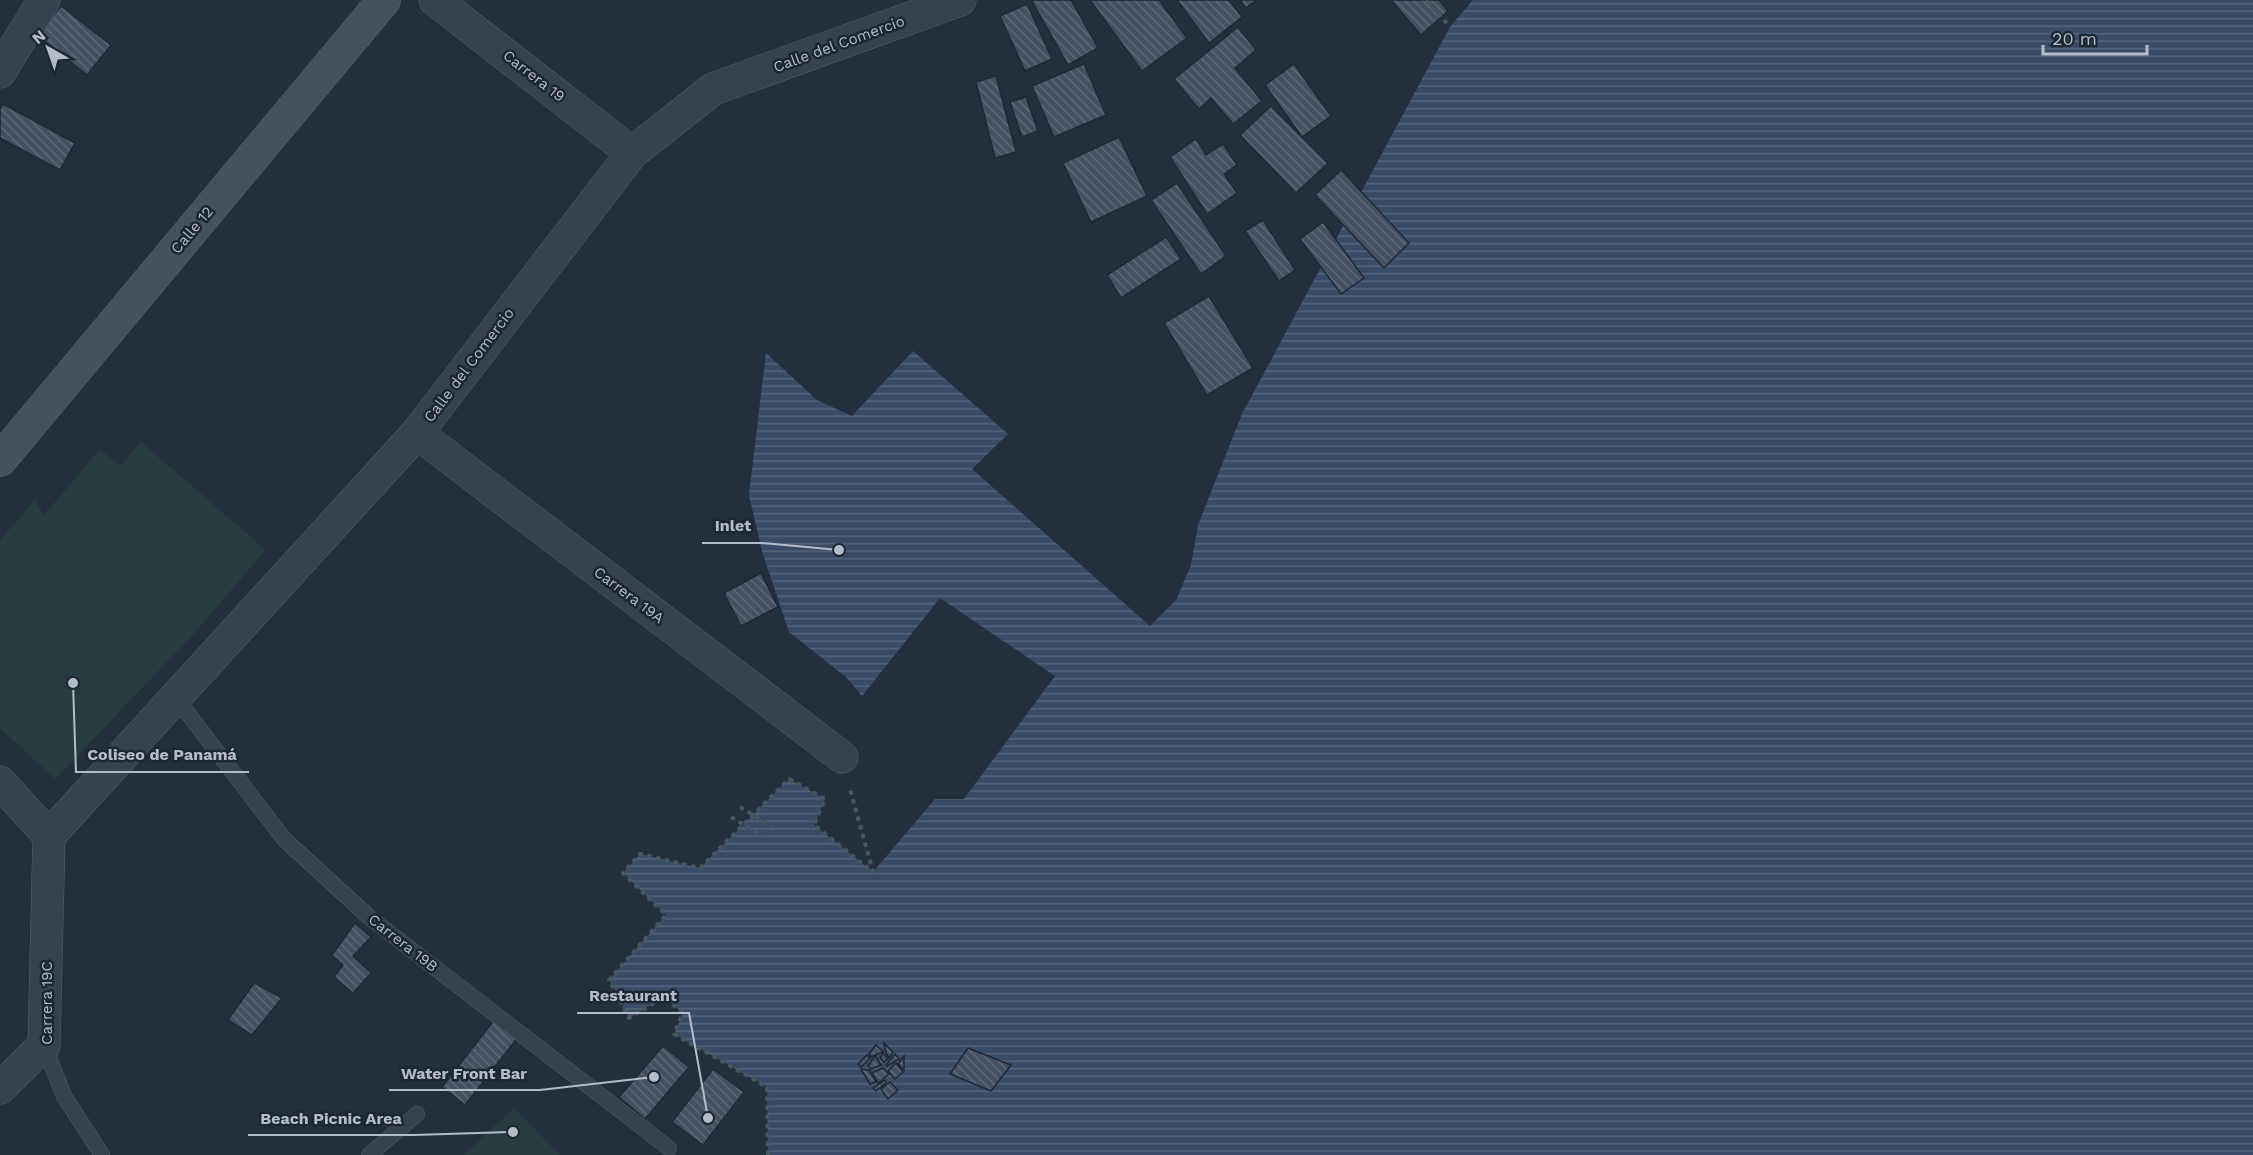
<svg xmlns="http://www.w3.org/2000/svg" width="2253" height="1155" viewBox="0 0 2253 1155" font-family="'Work Sans',sans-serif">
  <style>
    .green { fill: #263c3f }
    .water { fill: url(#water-rules) }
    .building { fill: url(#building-back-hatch); stroke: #1f2835; stroke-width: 1.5 }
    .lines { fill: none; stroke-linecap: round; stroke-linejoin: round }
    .service-casing { stroke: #565f6c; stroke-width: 16 }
    .minor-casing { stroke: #565f6c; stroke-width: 33 }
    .secondary-casing { stroke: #565f6c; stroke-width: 34 }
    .path { stroke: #44595c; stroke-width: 4; stroke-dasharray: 4.5 4.5; stroke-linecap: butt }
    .service { stroke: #38414e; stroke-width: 15 }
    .minor { stroke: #38414e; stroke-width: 32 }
    .secondary { stroke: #465061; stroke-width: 33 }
    .labels { text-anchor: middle; stroke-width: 5; stroke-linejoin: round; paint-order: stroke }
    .street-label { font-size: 15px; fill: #b4bcc9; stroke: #1d2633 }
    .leader { fill: none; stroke: #b4bcc9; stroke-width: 2 }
    .callout-dot { fill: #b4bcc9; stroke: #1d2633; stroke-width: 2 }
    .callout-label { font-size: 16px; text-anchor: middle; font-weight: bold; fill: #b4bcc9; stroke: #1d2633; stroke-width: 5; stroke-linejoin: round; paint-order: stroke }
  </style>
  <defs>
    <pattern id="water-rules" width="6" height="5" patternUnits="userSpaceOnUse" patternTransform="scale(1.5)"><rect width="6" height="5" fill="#394c67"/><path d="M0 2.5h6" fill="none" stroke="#53647b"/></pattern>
    <pattern id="building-back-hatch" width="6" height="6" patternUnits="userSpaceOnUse" patternTransform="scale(1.5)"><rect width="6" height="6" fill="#455162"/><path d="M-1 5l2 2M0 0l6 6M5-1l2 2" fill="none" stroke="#5d6877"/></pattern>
  </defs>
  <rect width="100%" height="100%" fill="#242f3e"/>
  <g class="green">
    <path d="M141,442l125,108 -77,89 -134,140 -55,-51v-188l35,-40 9,15 56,-66 20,17z"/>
    <path d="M514,1108l46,47h-96z"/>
  </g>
  <path class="water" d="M1473,0h780v1155h-1485l-1,-68 -93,-53 9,-21 -19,-16 -35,21 -20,-38 57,-65 -43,-42 17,-19 60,14 89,-89 36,20 -11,26 59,47 62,-73h29l91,-123 -115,-78 -78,98 -16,-19 -57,-45 -27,-81 -13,-56 17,-142 51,47 35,16 61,-65 95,83 -36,35 178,157 26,-26 15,-35 7,-40 44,-111 208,-387z"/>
  <g class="building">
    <path d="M1034,0h37l27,48 -30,17 -36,-64z"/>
    <path d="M1090,0h69l28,38 -45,33z"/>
    <path d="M1177,0h52l13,17 -33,26z"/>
    <path d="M1240,0h16l-10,8z"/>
    <path d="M1391,0h48l9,11 -27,24z"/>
    <path d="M1027,4l25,55 -27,12 -25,-55z"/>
    <path d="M61,6l50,39 -24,30 -50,-40z"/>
    <path d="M1238,27l18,23 -21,18 27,33 -29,23 -22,-26 -12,11 -25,-30z"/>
    <path d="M1084,64l22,51 -52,22 -22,-51z"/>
    <path d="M1294,64l37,52 -29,21 -37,-52z"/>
    <path d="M996,76l20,76 -21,6 -19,-76z"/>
    <path d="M1026,97l12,34 -16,6 -12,-35z"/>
    <path d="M3,104l72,39 -15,27 -60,-32v-29z"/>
    <path d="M1271,106l57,57 -32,30 -56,-58z"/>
    <path d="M1119,137l28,59 -56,26 -28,-59z"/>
    <path d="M1196,139l10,16 17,-11 14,21 -13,9 13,19 -30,21 -37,-57z"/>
    <path d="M1341,170l68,73 -25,25 -69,-73z"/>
    <path d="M1177,183l49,73 -25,18 -50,-74z"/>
    <path d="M1263,220l32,50 -16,11 -34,-50z"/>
    <path d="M1323,222l41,56 -23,16 -41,-55z"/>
    <path d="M1166,237l15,22 -60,39 -14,-23z"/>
    <path d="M1209,296l44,72 -46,27 -43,-72z"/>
    <path d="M761,573l17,34 -37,19 -17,-33z"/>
    <path d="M355,923l16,14 -18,19 18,17 -18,20 -19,-16 9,-12 -11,-10z"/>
    <path d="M254,983l28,15 -30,37 -24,-15z"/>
    <path d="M499,1014l23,18 -57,73 -23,-18z"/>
    <path d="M884,1043l9,9 -4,6 -3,-5z"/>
    <path d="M876,1045l7,7 -12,5 -2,-3z"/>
    <path d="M663,1046l26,21 -44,52 -26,-22z"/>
    <path d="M968,1048l43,17 -20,26 -41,-17z"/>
    <path d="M883,1053l5,6 -4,3 -4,-4z"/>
    <path d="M895,1054l4,5 -12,7 -1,-1z"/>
    <path d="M867,1055l3,4 -9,8 -3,-3z"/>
    <path d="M875,1056l6,9 -10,4 -3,-3z"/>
    <path d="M904,1056v14l-6,-6z"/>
    <path d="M896,1063l7,9 -8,7 -7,-8z"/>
    <path d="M883,1068l6,6 -11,9 -6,-10z"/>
    <path d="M713,1069l31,23 -41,53 -31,-23z"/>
    <path d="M861,1069l8,1 7,12 -6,2z"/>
    <path d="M885,1080l1,3 -10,8 -3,-3z"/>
    <path d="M890,1082l8,8 -10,9 -7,-10z"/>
  </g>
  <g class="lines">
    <g class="service-casing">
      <g id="service">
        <path d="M176,698l108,141 85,78 300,231"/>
        <path d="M44,1045l20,51 38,59"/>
        <path d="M369,1155l48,-41"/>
      </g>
    </g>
    <g class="minor-casing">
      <g id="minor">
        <path d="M435,0l197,153"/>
        <path d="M0,72l44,-72"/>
        <path d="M417,433l425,324"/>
        <path d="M0,782l49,54"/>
        <path d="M49,836l368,-403 215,-280 81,-64 247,-89"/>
        <path d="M0,1088l44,-43 5,-209"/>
      </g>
    </g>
    <g class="secondary-casing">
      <path id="secondary" d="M0,460l384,-460"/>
    </g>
    <g class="path">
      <path d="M1426,0l24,27"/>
      <path d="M740,807l32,20"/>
      <path d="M731,817l33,20"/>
      <path d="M768,1155l-1,-68 -93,-53 9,-21 -19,-16 -35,21 -20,-38 57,-65 -43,-42 17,-19 60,14 89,-89 36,20 -11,26 59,47 -23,-83"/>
    </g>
    <use href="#service" class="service"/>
    <use href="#minor" class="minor"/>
    <use href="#secondary" class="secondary"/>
  </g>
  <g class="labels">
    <g class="street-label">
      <text transform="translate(839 44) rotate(-20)" y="5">Calle del Comercio</text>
      <text transform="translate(534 76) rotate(38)" y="5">Carrera 19</text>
      <text transform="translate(192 230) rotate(-50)" y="5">Calle 12</text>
      <text transform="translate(469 365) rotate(-53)" y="5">Calle del Comercio</text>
      <text transform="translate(629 595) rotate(37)" y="5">Carrera 19A</text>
      <text transform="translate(403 943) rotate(38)" y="5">Carrera 19B</text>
      <text transform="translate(47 1003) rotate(-90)" y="5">Carrera 19C</text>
    </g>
  </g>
  <path class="leader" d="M839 550L763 543H702M73 683L76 772H249M708 1118L689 1013H577M654 1077L540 1090H389M513 1132L414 1135H248"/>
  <g class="callout-dot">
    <circle cx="839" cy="550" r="6"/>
    <circle cx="73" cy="683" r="6"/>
    <circle cx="708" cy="1118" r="6"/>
    <circle cx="654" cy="1077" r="6"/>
    <circle cx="513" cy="1132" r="6"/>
  </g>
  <g class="callout-label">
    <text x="733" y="531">Inlet</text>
    <text x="162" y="760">Coliseo de Panamá</text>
    <text x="633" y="1001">Restaurant</text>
    <text x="464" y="1079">Water Front Bar</text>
    <text x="331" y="1124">Beach Picnic Area</text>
  </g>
  <g transform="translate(48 48) rotate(320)" stroke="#1d2633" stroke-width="4.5" paint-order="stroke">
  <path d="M0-4.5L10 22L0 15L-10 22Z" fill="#b4bcc9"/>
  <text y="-9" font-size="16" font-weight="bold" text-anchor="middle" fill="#b4bcc9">N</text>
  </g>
  <path d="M2043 45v9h104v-9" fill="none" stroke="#b4bcc9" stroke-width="3"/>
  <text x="2052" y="45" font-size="18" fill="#b4bcc9" stroke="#1d2633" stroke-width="4.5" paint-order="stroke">20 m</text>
</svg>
